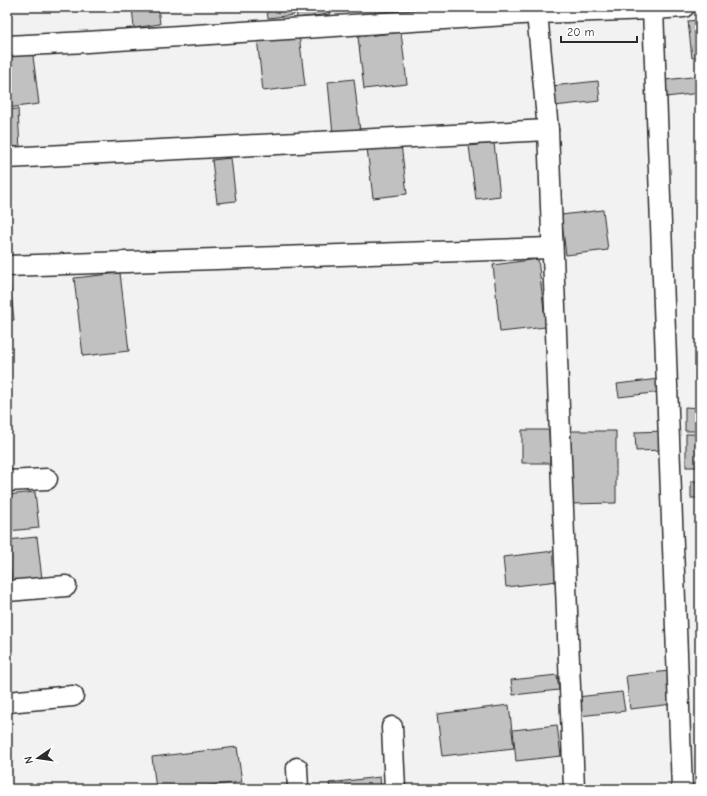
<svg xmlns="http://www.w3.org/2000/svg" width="707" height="796" viewBox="0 0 707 796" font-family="'Comic Neue',sans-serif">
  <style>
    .building { fill: #c1c1c1; stroke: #2b2b2b }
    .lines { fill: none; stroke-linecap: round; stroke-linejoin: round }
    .street-casing { stroke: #2b2b2b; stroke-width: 23 }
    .street { stroke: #fff; stroke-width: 20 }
  </style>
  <rect width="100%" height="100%" fill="#f2f2f2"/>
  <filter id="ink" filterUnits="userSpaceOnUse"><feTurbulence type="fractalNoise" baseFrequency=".025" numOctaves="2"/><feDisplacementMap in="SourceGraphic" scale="8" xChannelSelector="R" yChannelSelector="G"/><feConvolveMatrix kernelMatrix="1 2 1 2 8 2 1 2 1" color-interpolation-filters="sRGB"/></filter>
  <g filter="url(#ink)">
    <g class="building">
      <path d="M132,7h26l2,17 -26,4z"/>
      <path d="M266,7h27l1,8 -26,3z"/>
      <path d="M296,7h33l1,7 -33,4z"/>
      <path d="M700,20v37l-8,1 -4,-37z"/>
      <path d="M401,32l6,52 -43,5 -6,-52z"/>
      <path d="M299,34l6,52 -42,5 -6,-53z"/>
      <path d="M32,48l7,56 -32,4v-57z"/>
      <path d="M700,76v17l-34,4 -1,-17z"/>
      <path d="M354,79l6,52 -27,3 -5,-52z"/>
      <path d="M598,81l2,20 -46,5 -2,-20z"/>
      <path d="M18,109l2,42 -13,1v-42z"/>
      <path d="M494,143l6,53 -24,3 -7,-53z"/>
      <path d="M401,144l6,50 -34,4 -6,-50z"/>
      <path d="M231,158l5,43 -19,2 -5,-43z"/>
      <path d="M603,210l5,40 -42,5 -5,-40z"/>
      <path d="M538,259l8,68 -46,5 -7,-67z"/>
      <path d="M120,273l9,78 -46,5 -9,-78z"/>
      <path d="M7,274h2l5,46 -7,1z"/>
      <path d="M659,379l2,13 -42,5 -2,-13z"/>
      <path d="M685,407l15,1v23h-15z"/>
      <path d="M522,430h27l1,33h-28z"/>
      <path d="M569,431h47v72l-47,1z"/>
      <path d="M665,431v19l-29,1 -1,-19z"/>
      <rect x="686" y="434" width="14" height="33"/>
      <rect x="691" y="481" width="9" height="17"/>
      <path d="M35,492l4,36 -31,3 -1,-11v-25z"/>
      <path d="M37,537l5,42 -30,4 -5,-43z"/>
      <path d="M554,551l4,30 -52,6 -3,-30z"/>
      <path d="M697,661h3v29h-1z"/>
      <path d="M669,671l4,33 -43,5 -4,-33z"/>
      <path d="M557,675l2,15 -46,5 -2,-15z"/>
      <path d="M622,692l3,19 -46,5 -2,-19z"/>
      <path d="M509,705l5,43 -72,8 -5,-42z"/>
      <path d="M557,725l4,31 -45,5 -3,-31z"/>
      <path d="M237,747l5,35 -60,7h-26l-4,-32z"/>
      <path d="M380,777l1,12h-51l-1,-6z"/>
    </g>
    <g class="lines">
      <g class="street-casing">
        <g id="street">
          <path d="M7,46l80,-4 450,-29"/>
          <path d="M7,158l541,-28"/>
          <path d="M7,266l545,-18"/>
          <path d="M7,481l40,-2"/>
          <path d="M7,591l59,-5"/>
          <path d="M7,702l66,-6"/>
          <path d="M392,727l3,62"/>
          <path d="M297,768l1,21"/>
          <path d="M574,789l-26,-659 -11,-117 116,-4v-2"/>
          <path d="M682,789l-29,-780 31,-2"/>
        </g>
      </g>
      <use href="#street" class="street"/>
    </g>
  </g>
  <rect width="707" height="796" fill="none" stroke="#fff" stroke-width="24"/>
  <rect x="12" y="12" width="683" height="772" fill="none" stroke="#2b2b2b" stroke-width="1.5" filter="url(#ink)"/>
  <g transform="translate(38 758) rotate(257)" stroke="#ffffff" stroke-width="3" paint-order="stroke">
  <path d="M0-3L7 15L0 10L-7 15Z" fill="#2b2b2b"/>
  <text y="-6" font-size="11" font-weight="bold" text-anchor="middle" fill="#2b2b2b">N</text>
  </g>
  <path d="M561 36v6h76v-6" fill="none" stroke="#2b2b2b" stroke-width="2"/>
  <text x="567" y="36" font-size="12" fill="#2b2b2b" stroke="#ffffff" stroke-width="3" paint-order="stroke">20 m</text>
</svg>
